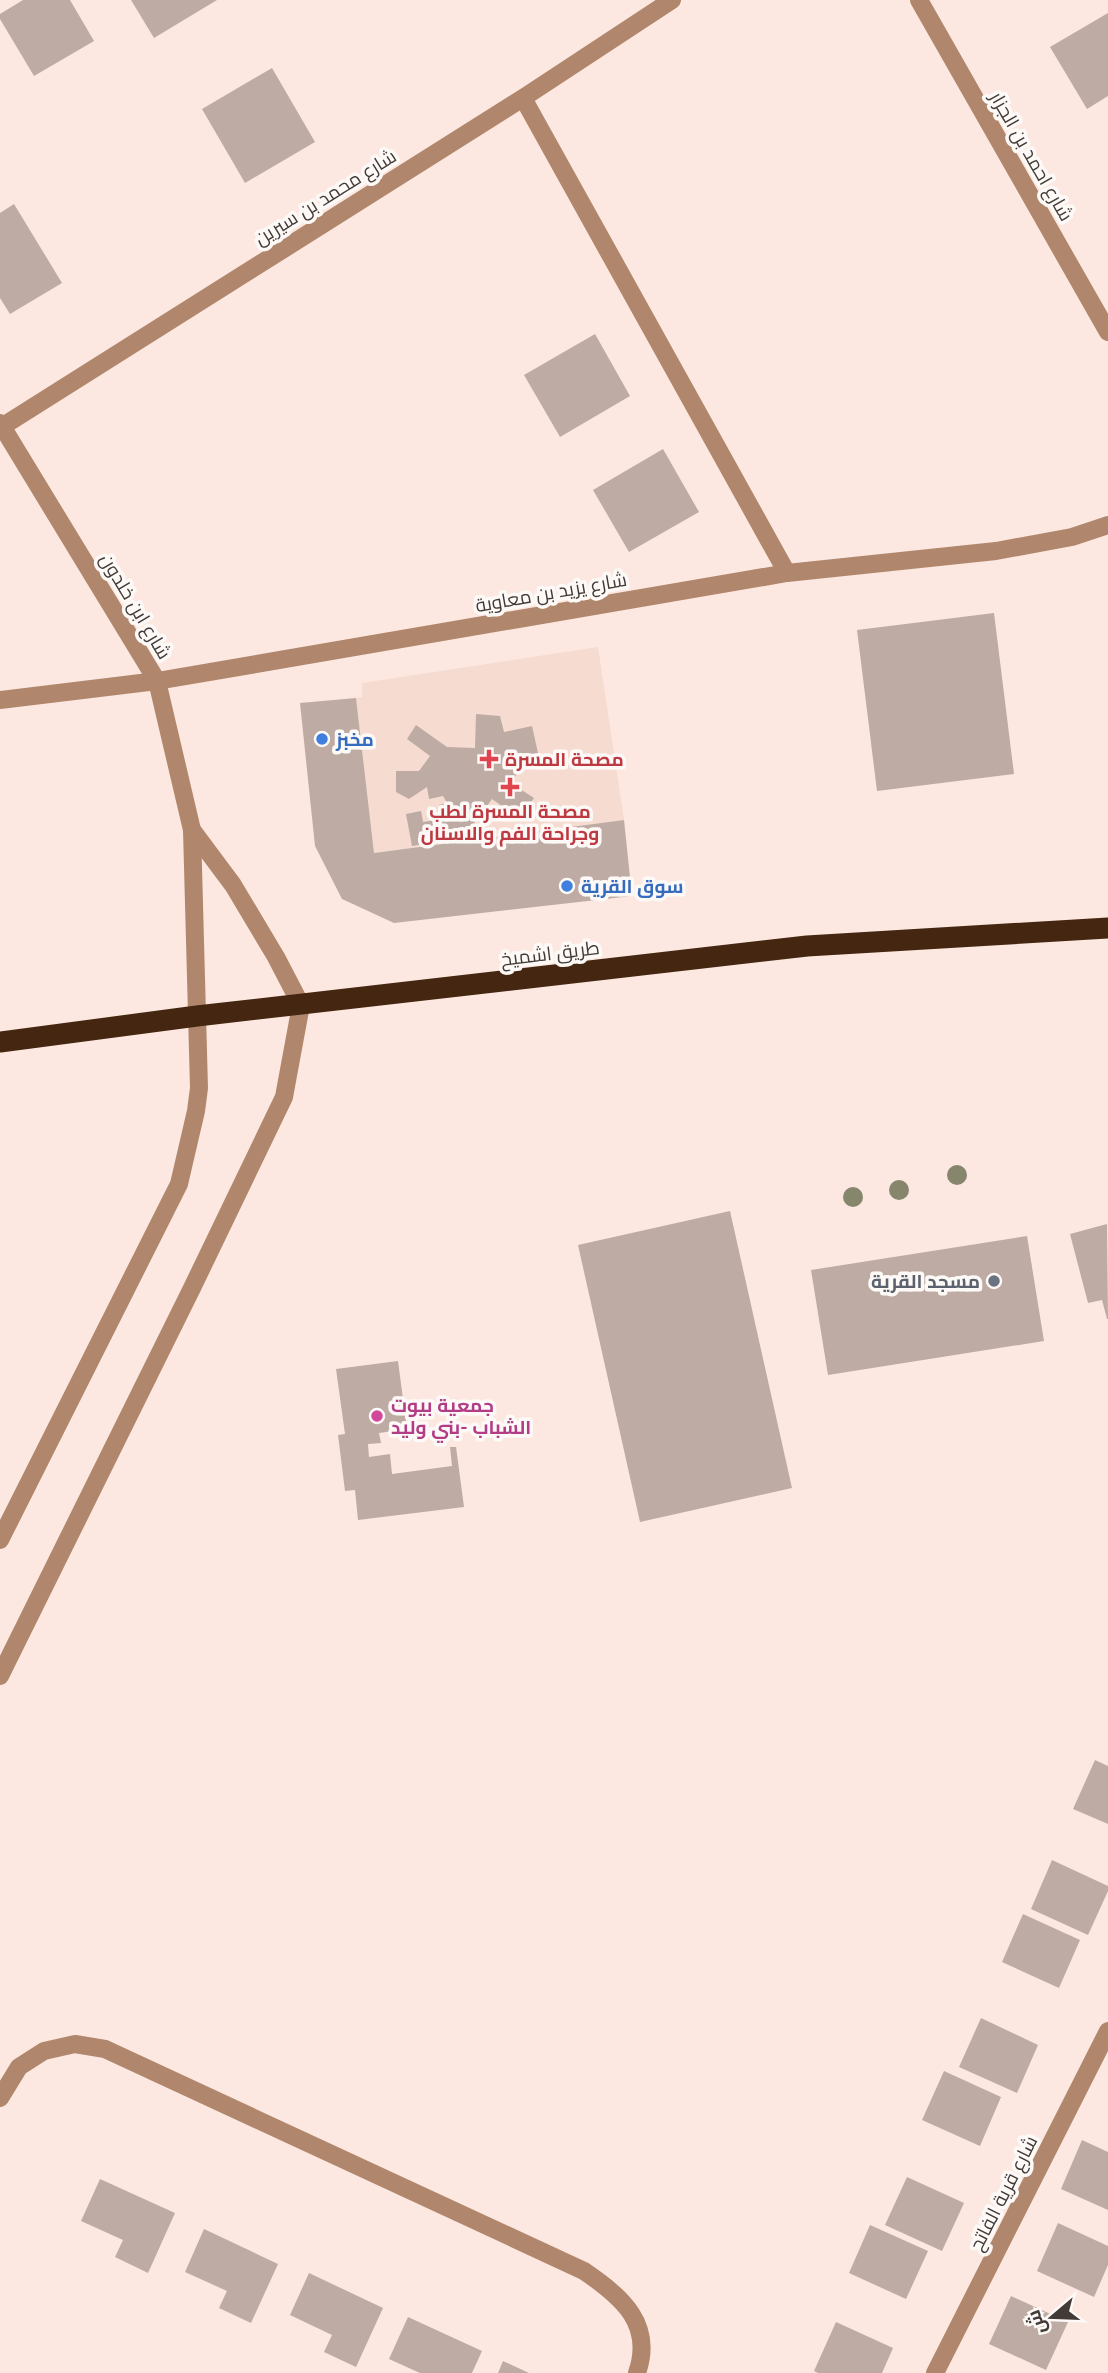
<svg xmlns="http://www.w3.org/2000/svg" width="1108" height="2373" viewBox="0 0 1108 2373" font-family="Roboto,Cairo,sans-serif">
  <style>
    .built { fill: #f5dbd0 }
    .building { fill: #beaba4 }
    .lines { fill: none; stroke-linecap: round; stroke-linejoin: round }
    .minor { stroke: #b0876d; stroke-width: 18 }
    .highway { stroke: #442611; stroke-width: 21 }
    .tree { fill: #86866d }
    .shop-dot { fill: #3f7fe0; stroke: #fdf9f7; stroke-width: 2.5 }
    .health-dot { fill: #e0444e; stroke: #fdf9f7; stroke-width: 2.5 }
    .worship-dot { fill: #6b7280; stroke: #fdf9f7; stroke-width: 2.5 }
    .hotel-dot { fill: #d1479c; stroke: #fdf9f7; stroke-width: 2.5 }
    .labels { text-anchor: middle; stroke-width: 7; stroke-linejoin: round; paint-order: stroke }
    .street-label { font-size: 19px; fill: #423a37; stroke: #fdf9f7 }
    .shop-label { font-size: 19px; font-weight: bold; fill: #366cbe; stroke: #fdf9f7; text-anchor: start }
    .health-label { font-size: 19px; font-weight: bold; fill: #be3a42; stroke: #fdf9f7; text-anchor: start }
    .worship-label { font-size: 19px; font-weight: bold; fill: #5b616d; stroke: #fdf9f7; text-anchor: end }
    .hotel-label { font-size: 19px; font-weight: bold; fill: #b23c85; stroke: #fdf9f7; text-anchor: start }
  </style>
  <rect width="100%" height="100%" fill="#fce8e0"/>
  <path class="built" d="M598,647l26,173 -250,33 -18,-155 6,-1v-14z"/>
  <g class="building">
    <path d="M23,0h47l24,41 -60,35 -34,-57v-5z"/>
    <path d="M131,0h86l-63,38z"/>
    <path d="M1108,13v83l-21,13 -37,-62z"/>
    <path d="M272,68l43,74 -70,41 -43,-74z"/>
    <path d="M14,204l48,79 -52,31 -10,-16v-85z"/>
    <path d="M595,334l35,62 -70,41 -36,-62z"/>
    <path d="M663,449l36,63 -70,40 -36,-62z"/>
    <path d="M994,613l20,161 -137,17 -20,-161z"/>
    <path d="M356,698l18,155 250,-33 8,76 -238,27 -52,-24 -27,-53 -15,-143z"/>
    <path d="M476,714l24,2 4,16 28,-6 8,36 -15,-1 -14,22 23,15 -14,21 -28,-20 -10,14 -9,2 4,20 -65,11 -6,-32 15,-3 2,11 19,-3 -3,-14 8,-2 -4,-7 -14,3 -2,-12 -18,12 -13,-7v-21h23l11,-15 -23,-17 9,-14 31,22 28,1z"/>
    <path d="M730,1211l62,277 -152,34 -62,-277z"/>
    <path d="M1107,1224l1,95h-1l-5,-19 -14,3 -18,-69z"/>
    <path d="M1027,1236l17,105 -216,34 -17,-105z"/>
    <path d="M398,1361l9,68 -28,4 2,10 -13,1 1,13 21,-3 2,20 60,-8 -2,-19h6l8,60 -106,13 -3,-30 -10,1 -7,-56 7,-1 -9,-65z"/>
    <path d="M1095,1760l13,6v58l-35,-15z"/>
    <path d="M1052,1860l56,26v5l-20,44 -57,-26z"/>
    <path d="M1023,1914l57,26 -21,48 -57,-26z"/>
    <path d="M981,2018l57,27 -21,48 -58,-26z"/>
    <path d="M944,2071l57,26 -21,49 -58,-26z"/>
    <path d="M1082,2140l26,12v58l-47,-21z"/>
    <path d="M907,2177l57,26 -22,48 -57,-26z"/>
    <path d="M100,2179l75,34 -27,60 -33,-16 8,-17 -42,-19z"/>
    <path d="M1058,2223l50,23v19l-14,32 -57,-26z"/>
    <path d="M870,2225l58,26 -22,48 -57,-26z"/>
    <path d="M204,2229l74,35 -27,59 -32,-15 8,-17 -42,-19z"/>
    <path d="M309,2273l74,35 -27,59 -32,-15 8,-17 -42,-20z"/>
    <path d="M1011,2296l57,26 -22,48 -57,-26z"/>
    <path d="M408,2317l74,34 -10,22h-52l-31,-14z"/>
    <path d="M836,2322l57,26 -11,25h-64l-4,-2z"/>
    <path d="M503,2361l26,12h-31z"/>
  </g>
  <g class="lines">
    <g class="minor">
      <path d="M919,0l189,332"/>
      <path d="M523,98l264,475"/>
      <path d="M0,423l157,258 35,149 7,258 -3,23 -17,73 -179,356"/>
      <path d="M0,428l523,-330 149,-98"/>
      <path d="M0,700l157,-19 630,-108 209,-22 76,-14 36,-12"/>
      <path d="M0,1676l193,-390 91,-189 17,-92 -25,-48 -43,-72 -41,-55"/>
      <path d="M0,2098l19,-31 25,-16 31,-7 30,5 479,222c38,26 70,53 53,102"/>
      <path d="M935,2373l173,-342"/>
    </g>
    <path class="highway" d="M0,1042l197,-26 610,-70 301,-18"/>
  </g>
  <g class="tree">
    <circle cx="957" cy="1175" r="10"/>
    <circle cx="899" cy="1190" r="10"/>
    <circle cx="853" cy="1197" r="10"/>
  </g>
  <g class="shop-dot">
    <circle cx="322" cy="739" r="7"/>
    <circle cx="567" cy="886" r="7"/>
  </g>
  <g class="health-dot">
    <path d="M485.5 748.5h7v7h7v7h-7v7h-7v-7h-7v-7h7z"/>
    <path d="M506.5 776.5h7v7h7v7h-7v7h-7v-7h-7v-7h7z"/>
  </g>
  <circle class="worship-dot" cx="994" cy="1281" r="7"/>
  <circle class="hotel-dot" cx="377" cy="1416" r="7"/>
  <g class="labels">
    <g class="street-label">
      <text transform="translate(1032 156) rotate(60)" y="7">شارع احمد بن الجزار</text>
      <text transform="translate(325 197) rotate(-32)" y="7">شارع محمد بن سيرين</text>
      <text transform="translate(551 592) rotate(-10)" y="7">شارع يزيد بن معاوية</text>
      <text transform="translate(136 606) rotate(59)" y="7">شارع ابن خلدون</text>
      <text transform="translate(550 953) rotate(-7)" y="7">طريق اشميخ</text>
      <text transform="translate(1003 2193) rotate(-63)" y="7">شارع قرية الفاتح</text>
    </g>
    <g class="shop-label">
      <text x="336" y="746">مخبز</text>
      <text x="581" y="893">سوق القرية</text>
    </g>
    <g class="health-label">
      <text x="505" y="766">مصحة المسرة</text>
      <text x="510" y="818" text-anchor="middle">مصحة المسرة لطب<tspan x="510" dy="22">وجراحة الفم والاسنان</tspan></text>
    </g>
    <g class="worship-label">
      <text x="980" y="1288">مسجد القرية</text>
    </g>
    <g class="hotel-label">
      <text x="391" y="1412">جمعية بيوت<tspan x="391" dy="22">الشباب -بني وليد</tspan></text>
    </g>
  </g>
  <g transform="translate(1052 2317) rotate(251)" stroke="#fdf9f7" stroke-width="5" paint-order="stroke">
  <path d="M0-5L12 26L0 18L-12 26Z" fill="#423a37"/>
  <text y="-10" font-size="19" font-weight="bold" text-anchor="middle" fill="#423a37">ش</text>
  </g>
</svg>
